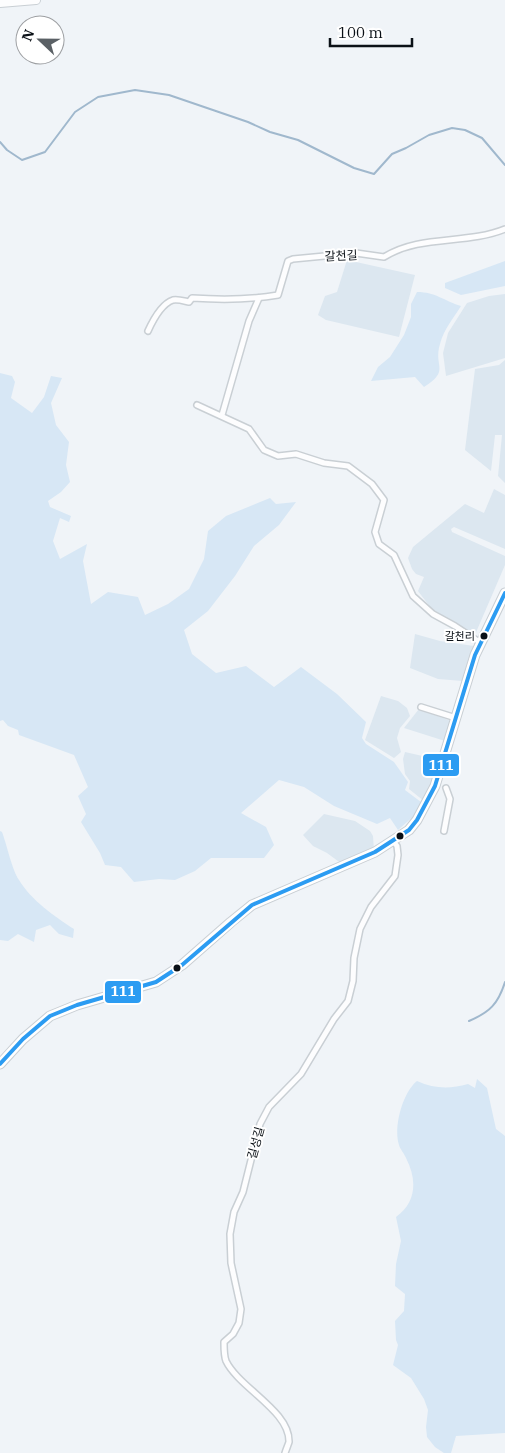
<svg xmlns="http://www.w3.org/2000/svg" width="505" height="1453" viewBox="0 0 505 1453" font-family="'IBM Plex Serif','Noto Sans KR',serif">
  <style>
    .built { fill: #dce7f0 }
    .green { fill: #d7e7f5 }
    .lines { fill: none; stroke-linecap: round; stroke-linejoin: round }
    .stream { stroke: #a0b8cd; stroke-width: 2 }
    .minor-casing { stroke: #c9cfd4; stroke-width: 8 }
    .secondary-casing { stroke: #c9cfd4; stroke-width: 10 }
    .primary-casing { stroke: #c9cfd4; stroke-width: 11 }
    .minor { stroke: #fdfdfe; stroke-width: 5 }
    .secondary { stroke: #fdfdfe; stroke-width: 8 }
    .primary { stroke: #fdfdfe; stroke-width: 9 }
    .bus-1-casing { stroke: #fff; stroke-width: 8 }
    .bus-1 { stroke: #2c9cf2; stroke-width: 4 }
    .bus-dot { fill: #0a1016; stroke: #fff; stroke-width: 2 }
    .labels { text-anchor: middle; stroke-width: 4; stroke-linejoin: round; paint-order: stroke }
    .bus-label { font-size: 11px; fill: #0a1016; stroke: #fff; text-anchor: end }
    .street-label { font-size: 12px; fill: #0a1016; stroke: #fff }
    .line-badge { stroke: #fff; stroke-width: 2 }
    .badge-label { font-size: 14px; text-anchor: middle; font-weight: bold; fill: #fff }
  </style>
  <rect width="100%" height="100%" fill="#f0f4f8"/>
  <g class="built">
    <path d="M347,260l68,15 -16,62 -73,-17 -8,-5 7,-19 12,-4z"/>
    <path d="M505,294v64l-59,18 -3,-23 5,-20 19,-30 22,-7z"/>
    <path d="M505,360v123l-7,-7 4,-41h-7l-4,36 -26,-21 10,-81 24,-4z"/>
    <path d="M494,489l11,6v54l-51,-22 -3,2 1,3 53,24v9l-31,72 -43,-29 -13,-17 6,-14 -8,-3 -4,-5 -4,-11 5,-11 52,-43 19,9z"/>
    <path d="M415,634l25,7 34,5 -11,35 -25,-2 -28,-11z"/>
    <path d="M381,696l17,5 9,7 3,8 -10,12 -3,10 4,14 -7,6 -29,-18z"/>
    <path d="M419,709l32,12 -6,20 -41,-13z"/>
    <path d="M405,752l35,8 -16,41 -15,-12 1,-8 -5,-7 -2,-15z"/>
    <path d="M324,814l31,7 15,10 3,5 1,15 -32,13 -15,-11 -14,-7 -10,-11z"/>
  </g>
  <g class="green">
    <path d="M505,261v25l-44,9 -16,-7v-5z"/>
    <path d="M417,292c19,0 27,9 44,14 -8,13 -17,23 -21,38 -7,23 11,26 -16,43l-9,-10 -44,4 7,-14 12,-10 14,-22 7,-18v-13z"/>
    <path d="M0,373l12,3 3,6 -4,16 21,15 12,-16 7,-21 11,2 -11,25 5,22 13,17 -3,23 4,17 -9,10 -13,9 2,6 21,9 -2,6 -9,-4 -7,23 7,18 27,-15 -4,17 8,43 17,-12 30,5 7,18 23,-11 21,-15 15,-30 4,-28 18,-15 44,-18 6,6 20,-2 -17,23 -25,21 -19,30 -27,35 -24,19 8,24 24,19 30,-7 28,21 27,-20 36,27 29,28 -4,16 4,6 28,18 14,20 -3,8 16,12 -6,13 -17,15 -8,-12 -13,6 -43,-18 -30,-19 -25,-7 -38,33 25,14 8,18 -10,13h-53l-16,13 -20,9 -16,-1 -25,3 -13,-15 -16,-2 -5,-12 -19,-31 5,-8 -8,-18 10,-9 -14,-32 -55,-20 -1,-5 -10,-4 -5,-6 -3,1z"/>
    <path d="M0,831l2,1c5,13 10,38 17,48 12,20 36,37 55,49l-1,9 -14,-4 -9,-9 -14,5 -2,12 -16,-8 -10,7 -8,-1z"/>
    <path d="M477,1079l10,9 9,41 9,7v297l-49,3 -5,17h-7l-9,-6 -8,-10 -1,-10 2,-17 -4,-11 -13,-21 -18,-13 5,-20 -2,-5 -1,-19 9,-10 1,-17 -10,-8 1,-22 5,-23 -5,-24c21,-15 21,-38 10,-59 -2,-5 -6,-9 -7,-13 -6,-18 4,-53 18,-64 18,8 33,8 51,3l7,4z"/>
  </g>
  <g class="lines">
    <g class="stream">
      <path d="M0,142l7,8 15,10 23,-8 30,-40 23,-15 37,-7 34,5 79,27 22,10 28,8 56,28 20,6 18,-20 14,-6 23,-13 23,-7 13,2 17,8 23,27"/>
      <path d="M469,1021c21,-9 29,-17 36,-39"/>
    </g>
    <g class="minor-casing">
      <g id="minor">
        <path d="M148,331c5,-11 13,-27 25,-31 5,-1 11,1 16,2l3,-4c30,2 57,2 86,-3l10,-34 5,-2 63,-6 28,4c37,-23 82,-12 121,-28"/>
        <path d="M197,405l52,24 15,21 14,6 18,-2 28,9 24,3 24,18 12,16 -9,32 4,12 15,11 19,41 20,18 22,12 26,17"/>
        <path d="M222,415l27,-94 10,-23"/>
        <path d="M421,707l35,11"/>
        <path d="M444,831l6,-32 -4,-11"/>
        <path d="M285,1453c1,-3 3,-8 4,-11 1,-31 -50,-54 -63,-81 -2,-5 -2,-13 -2,-19l9,-8 6,-11 2,-14 -10,-46 -1,-29 4,-22 9,-20 17,-68 9,-17 32,-33 33,-55 14,-18 5,-20 1,-23 6,-29 11,-22 24,-31 3,-21 -1,-9 -5,-6"/>
      </g>
    </g>
    <g class="secondary-casing">
      <path id="secondary" d="M0,3l36,-3"/>
    </g>
    <g class="primary-casing">
      <path id="primary" d="M0,1064l23,-25 27,-23 27,-11 79,-23 26,-17 49,-43 21,-17 123,-53 34,-22 8,-10 18,-34 40,-131 30,-62"/>
    </g>
    <use href="#minor" class="minor"/>
    <use href="#secondary" class="secondary"/>
    <use href="#primary" class="primary"/>
    <g class="bus-1-casing">
      <path id="bus-1" d="M0,1064l23,-25 27,-23 27,-11 79,-23 26,-17 70,-60 123,-53 34,-22 8,-10 18,-34 40,-131 30,-62"/>
    </g>
    <use href="#bus-1" class="bus-1"/>
  </g>
  <g class="bus-dot">
    <circle cx="484" cy="636" r="4.5"/>
    <circle cx="400" cy="836" r="4.5"/>
    <circle cx="177" cy="968" r="4.5"/>
  </g>
  <g class="labels">
    <g class="bus-label">
      <text x="475" y="640">갈천리</text>
    </g>
    <g class="street-label">
      <text transform="translate(341 256) rotate(-3)" y="4">갈천길</text>
      <text transform="translate(256 1143) rotate(-75)" y="4">길성길</text>
    </g>
  </g>
  <g class="line-badge">
    <rect x="422" y="753" width="38" height="24" rx="5" fill="#2c9cf2"/>
    <rect x="104" y="980" width="38" height="24" rx="5" fill="#2c9cf2"/>
  </g>
  <g class="badge-label">
    <text x="441" y="770">111</text>
    <text x="123" y="996">111</text>
  </g>
  <g transform="translate(40 40) rotate(292)"><circle r="24" fill="#ffffff" stroke="#9d9fa2"/>
  <path d="M0-4L9 19L0 12L-9 19Z" fill="#5a6065"/>
  <text y="-8" font-size="14" font-weight="bold" text-anchor="middle" fill="#0a1016">N</text>
  </g>
  <path d="M330 38v8h82v-8" fill="none" stroke="#0a1016" stroke-width="2.5"/>
  <text x="338" y="38" font-size="15" fill="#0a1016" stroke="#ffffff" stroke-width="4" paint-order="stroke">100 m</text>
</svg>
